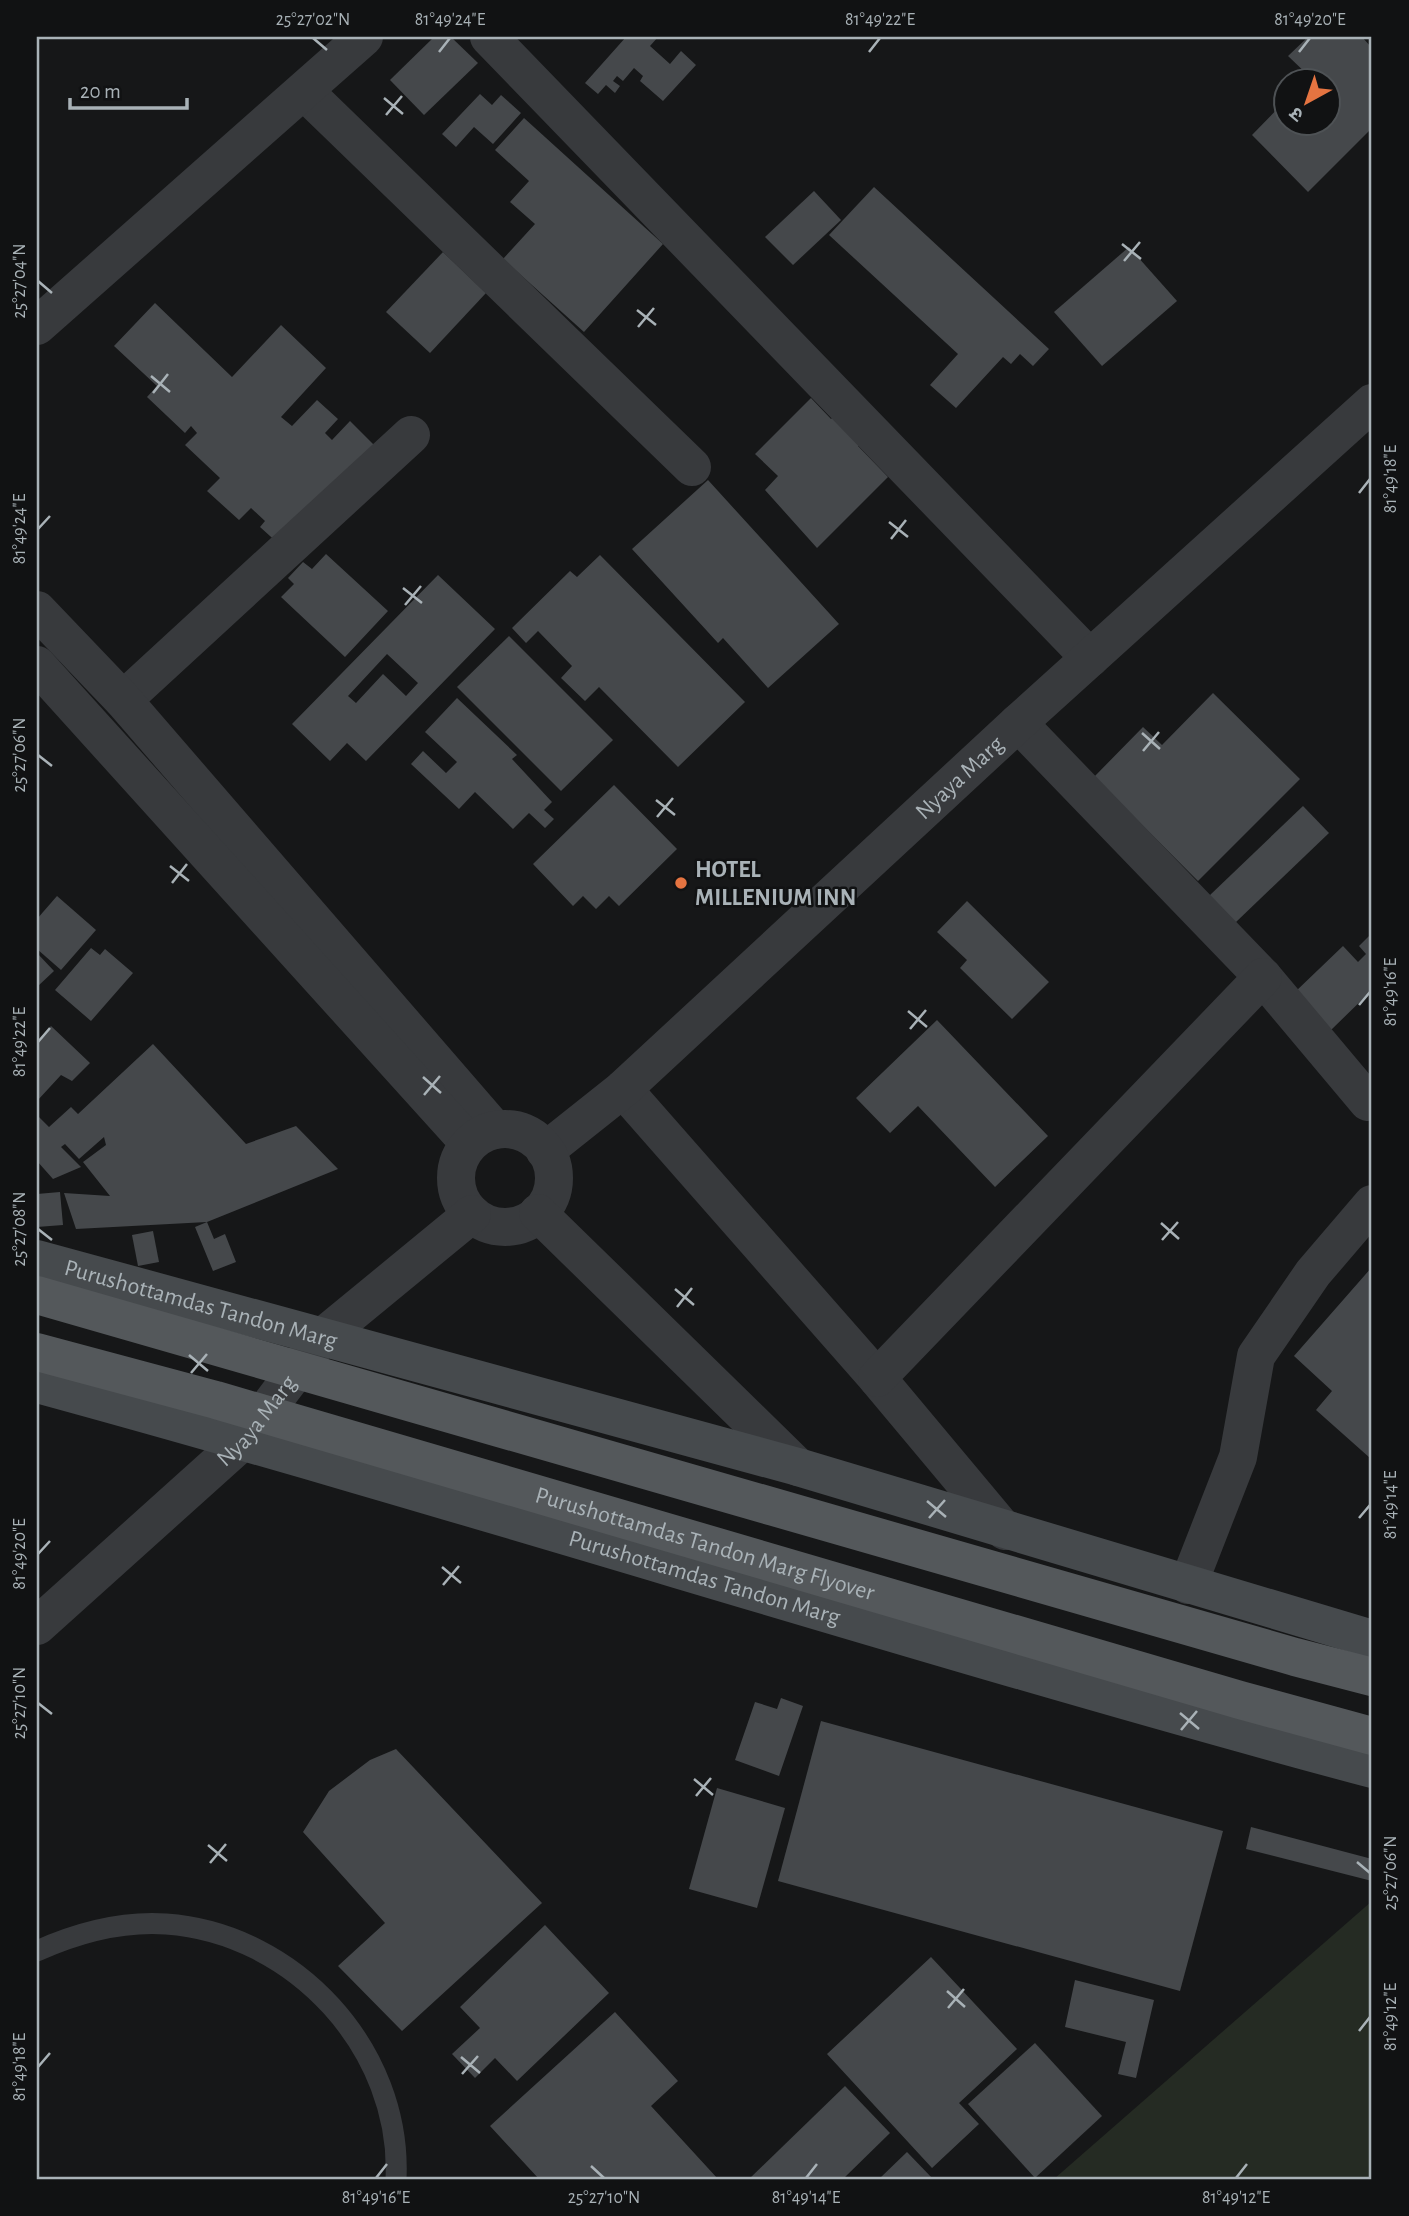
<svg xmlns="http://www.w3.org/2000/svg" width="1409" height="2216" viewBox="0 0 1409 2216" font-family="'Alegreya Sans','Noto Sans Devanagari',sans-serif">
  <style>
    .green { fill: #252b23 }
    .building { fill: #45484b; fill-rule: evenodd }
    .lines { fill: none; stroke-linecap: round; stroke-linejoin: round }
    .service { stroke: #383a3d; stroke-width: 21 }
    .minor { stroke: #383a3d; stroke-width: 38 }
    .tertiary { stroke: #383a3d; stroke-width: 38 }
    .secondary { stroke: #464a4d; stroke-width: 38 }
    .primary-bridge { stroke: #54585b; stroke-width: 38 }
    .ticks { fill: none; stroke: #a9b2b7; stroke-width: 2.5 }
    .poi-dot { fill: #e57441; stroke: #111213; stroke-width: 2.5 }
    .labels { text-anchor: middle; stroke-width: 5; stroke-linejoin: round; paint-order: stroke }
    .street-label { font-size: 24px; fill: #a9b2b7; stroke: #111213 }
    .poi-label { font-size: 24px; font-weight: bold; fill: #a9b2b7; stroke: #111213; text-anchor: start }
    .neatline { fill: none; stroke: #a9b2b7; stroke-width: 2.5 }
    .ticks-label { font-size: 18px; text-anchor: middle; fill: #a9b2b7 }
  </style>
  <rect width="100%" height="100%" fill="#161718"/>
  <path class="green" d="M1372,1901v278h-318z"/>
  <g class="building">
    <path d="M434,37h17l27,26 -54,52 -34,-35z"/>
    <path d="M626,37h32l-8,9 20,18 11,-13 15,14 -33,36 -23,-20 3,-5 -9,-8 -11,13 -6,-5 -4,5 7,5 -5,7 -9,-8 -8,9 -13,-11z"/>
    <path d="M1308,37h54l10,11v80l-64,64 -56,-57 34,-35v22h42v-42h-21l3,-3 -22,-21z"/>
    <path d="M480,94l12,11 9,-10 20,18 -28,31 -19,-17 -18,20 -14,-13z"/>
    <path d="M524,118l139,126 -79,88 -81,-73 32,-35 -25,-22 19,-21 -34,-31z"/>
    <path d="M874,187l175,162 -16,17 -13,-12 -9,10 -8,-7 -47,51 -26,-23 28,-31 -129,-119z"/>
    <path d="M814,191l27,29 -48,45 -28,-28z"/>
    <path d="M1129,247l48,54 -75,65 -48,-54z"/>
    <path d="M443,252l43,41 -56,60 -44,-41z"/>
    <path d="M155,303l77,74 49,-52 45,43 -45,49 11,9 25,-26 21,19 -13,14 7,7 18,-19 29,29 -99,95 -20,-18 5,-6 -14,-13 -12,12 -32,-29 13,-13 -35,-33 12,-12 -6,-7 -6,7 -38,-36 10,-11 -43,-40z"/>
    <path d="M811,398l20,21 5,-5 27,27 -5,5 30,31 -71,71 -52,-58 13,-14 -23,-22z"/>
    <path d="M708,480l131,144 -71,64 -45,-50 -5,5 -86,-94z"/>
    <path d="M326,554l62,57 -43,46 -64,-60 13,-13 -6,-6 15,-16 9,7z"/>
    <path d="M600,555l145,147 -67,65 -79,-80 -14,14 -24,-23 11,-12 -34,-35 -12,12 -14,-15 58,-57 7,6z"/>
    <path d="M438,575l57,54 -129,132 -19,-18 -17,18 -38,-37zM387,654l31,29 -12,13 -23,-22 -27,29 -8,-7z"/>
    <path d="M509,636l104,104 -52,51 -104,-104z"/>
    <path d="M1213,693l87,86 -102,102 -104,-104 49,-50 19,18z"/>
    <path d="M457,698l60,57 -5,4 40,43 -8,8 10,9 -9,9 -16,-15 -16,16 -38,-37 -16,17 -48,-45 12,-13 23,22 11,-11 -32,-30z"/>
    <path d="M614,785l63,64 -58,57 -10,-10 -13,13 -13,-13 -10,10 -40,-42z"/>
    <path d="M1303,806l26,27 -94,90 -26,-27z"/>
    <path d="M57,896l39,34 -35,40 -24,-21v-30z"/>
    <path d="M967,901l82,81 -37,37 -52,-51 7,-8 -30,-28z"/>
    <path d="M1372,933v57l-41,40 -37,-37 49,-47 15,16 8,-8 -7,-8z"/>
    <path d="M91,948l9,7 5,-6 28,24 -42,48 -36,-31z"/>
    <path d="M37,953l17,18 -17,16z"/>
    <path d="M937,1020l111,116 -53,51 -77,-81 -28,27 -34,-35z"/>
    <path d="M51,1026l39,37 -18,18 -11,-6 -24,26v-59z"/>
    <path d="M153,1044l93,100 50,-18 42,43 -131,53 -131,7 -12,-36 46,3 -27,-34 23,-17 -2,-8 -25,22 -14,-15 -4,3 20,20 -28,12 -16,-18v-46l12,12 22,-20 7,7z"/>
    <path d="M60,1192l3,33 -26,2v-33z"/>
    <path d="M207,1222l7,17 11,-5 11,28 -23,9 -18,-44z"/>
    <path d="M153,1231l6,31 -21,4 -6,-31z"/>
    <path d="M1372,1267v189l-2,2 -54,-48 16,-19 -38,-35z"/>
    <path d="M781,1698l22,8 -24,70 -44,-16 20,-58 22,7z"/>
    <path d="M821,1721l402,110 -43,160 -402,-110z"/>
    <path d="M396,1749l146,154 -140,128 -64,-65 47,-43 -82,-91 26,-41 41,-31z"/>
    <path d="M717,1788l68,20 -28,100 -68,-19z"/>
    <path d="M1251,1827l121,32v22l-126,-32z"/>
    <path d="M545,1925l64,68 -92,88 -22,-23 -20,20 -23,-24 28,-26 -20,-21z"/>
    <path d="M931,1957l86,92 -58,54 20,21 -47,44 -105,-114z"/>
    <path d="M1075,1980l79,20 -18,78 -18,-4 8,-32 -61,-15z"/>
    <path d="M615,2012l63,69 -27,25 67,73h-179l-49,-53z"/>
    <path d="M1035,2043l67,73 -67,62 -67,-74z"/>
    <path d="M845,2086l45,47 -47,46h-94z"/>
    <path d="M907,2152l26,27h-54z"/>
  </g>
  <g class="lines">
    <path class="service" d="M37,1951c40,-18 84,-30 129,-27 129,9 236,126 230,255"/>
    <g class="minor">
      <path d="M489,37l601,621"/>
      <path d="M304,91l388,376"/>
      <path d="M37,326l327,-289"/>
      <path d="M123,700l288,-265"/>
      <path d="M1018,723l245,254 105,125"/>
      <path d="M623,1089l254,289 128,153"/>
      <path id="s1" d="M545,1151l78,-62 395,-366 354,-320"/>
      <path d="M877,1378l386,-401"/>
      <path d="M1188,1585l50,-128 18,-101 57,-83 59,-69"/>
    </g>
    <g class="tertiary">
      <path d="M37,610l86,90 372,430"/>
      <path d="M37,665l432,478"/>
      <circle cx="505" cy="1178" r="49"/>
      <path d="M538,1213l260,254"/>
      <path id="s2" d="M37,1626l207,-186 76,-101 152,-125"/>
    </g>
    <g class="secondary">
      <path id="s3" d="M37,1259l761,208 574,172"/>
      <path id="s4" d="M37,1384c447,122 888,265 1335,385"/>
    </g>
    <g class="primary-bridge">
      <path d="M37,1295l1258,362 77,20"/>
      <path id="s5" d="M37,1352l179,48 1024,300 132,36"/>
    </g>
  </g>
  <path class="ticks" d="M313,38l14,12M439,52l11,-14M869,52l11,-14M1299,52l11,-14M384,98l19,16M386,115l16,-19M1122,244l19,15M1124,261l16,-19M38,281l14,12M637,310l19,15M638,327l16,-19M151,376l19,16M153,393l15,-19M1359,493l11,-14M889,522l19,15M38,529l12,-13M891,539l15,-19M403,588l19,15M405,605l16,-19M1142,733l18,16M1143,751l16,-19M38,755l14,11M656,800l19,15M657,817l16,-19M170,866l19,15M172,883l15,-19M1359,1005l11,-13M908,1011l19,16M910,1029l16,-19M38,1042l12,-14M423,1077l18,16M424,1095l16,-19M1161,1223l18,16M38,1229l14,11M1162,1240l16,-18M675,1289l19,16M677,1307l15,-19M189,1355l19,16M191,1373l16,-19M927,1501l19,16M929,1518l16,-18M1359,1518l11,-13M38,1554l12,-13M442,1567l19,16M443,1585l16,-19M38,1703l14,11M1180,1713l19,16M1181,1730l16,-19M694,1779l19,16M696,1796l15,-18M208,1845l19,16M1357,1862l13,11M210,1863l16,-19M947,1991l18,16M948,2008l16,-19M1359,2031l11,-14M461,2057l19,16M38,2067l12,-14M462,2074l16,-18M591,2166l13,12M376,2178l11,-14M806,2178l11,-14M1236,2178l11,-14"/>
  <circle class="poi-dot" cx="681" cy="883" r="7"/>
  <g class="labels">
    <g class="street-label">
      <text dy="8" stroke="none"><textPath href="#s1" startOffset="558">Nyaya Marg</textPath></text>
      <text dy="8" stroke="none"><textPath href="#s3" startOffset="170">Purushottamdas Tandon Marg</textPath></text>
      <text dy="8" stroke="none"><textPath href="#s2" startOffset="301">Nyaya Marg</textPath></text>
      <text dy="8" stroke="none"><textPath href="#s5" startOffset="695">Purushottamdas Tandon Marg Flyover</textPath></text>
      <text dy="8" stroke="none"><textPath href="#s4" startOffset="695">Purushottamdas Tandon Marg</textPath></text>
    </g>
    <g class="poi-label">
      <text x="695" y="877">HOTEL<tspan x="695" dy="28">MILLENIUM INN</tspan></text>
    </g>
  </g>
  <rect width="1409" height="2216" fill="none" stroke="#111213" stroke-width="77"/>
  <g transform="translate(1307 102) rotate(220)"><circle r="33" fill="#111213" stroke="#4e5255" stroke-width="2"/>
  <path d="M0-5L12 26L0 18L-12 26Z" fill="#e57441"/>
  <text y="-10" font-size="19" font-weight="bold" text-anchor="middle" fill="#a9b2b7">उ</text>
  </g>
  <path d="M70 98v10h117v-10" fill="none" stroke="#a9b2b7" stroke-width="3.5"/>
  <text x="80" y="98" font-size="21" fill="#a9b2b7" stroke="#111213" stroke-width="5" paint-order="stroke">20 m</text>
  <rect x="38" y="38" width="1332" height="2140" class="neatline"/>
  <g class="ticks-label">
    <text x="313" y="25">25°27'02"N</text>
    <text x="450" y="25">81°49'24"E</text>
    <text x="880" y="25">81°49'22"E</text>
    <text x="1310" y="25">81°49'20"E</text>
    <text transform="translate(19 281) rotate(-90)" y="6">25°27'04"N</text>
    <text transform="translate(1390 479) rotate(-90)" y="6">81°49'18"E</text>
    <text transform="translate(19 529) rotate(-90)" y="6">81°49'24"E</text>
    <text transform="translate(19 755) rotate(-90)" y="6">25°27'06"N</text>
    <text transform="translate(1390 992) rotate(-90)" y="6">81°49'16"E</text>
    <text transform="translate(19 1042) rotate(-90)" y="6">81°49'22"E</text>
    <text transform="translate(19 1229) rotate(-90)" y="6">25°27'08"N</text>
    <text transform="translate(1390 1505) rotate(-90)" y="6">81°49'14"E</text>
    <text transform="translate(19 1554) rotate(-90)" y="6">81°49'20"E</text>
    <text transform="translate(19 1703) rotate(-90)" y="6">25°27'10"N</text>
    <text transform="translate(1390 1873) rotate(-90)" y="6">25°27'06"N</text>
    <text transform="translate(1390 2017) rotate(-90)" y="6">81°49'12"E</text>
    <text transform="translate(19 2067) rotate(-90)" y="6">81°49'18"E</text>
    <text x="376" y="2203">81°49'16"E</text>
    <text x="604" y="2203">25°27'10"N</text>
    <text x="806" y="2203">81°49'14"E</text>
    <text x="1236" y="2203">81°49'12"E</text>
  </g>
</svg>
